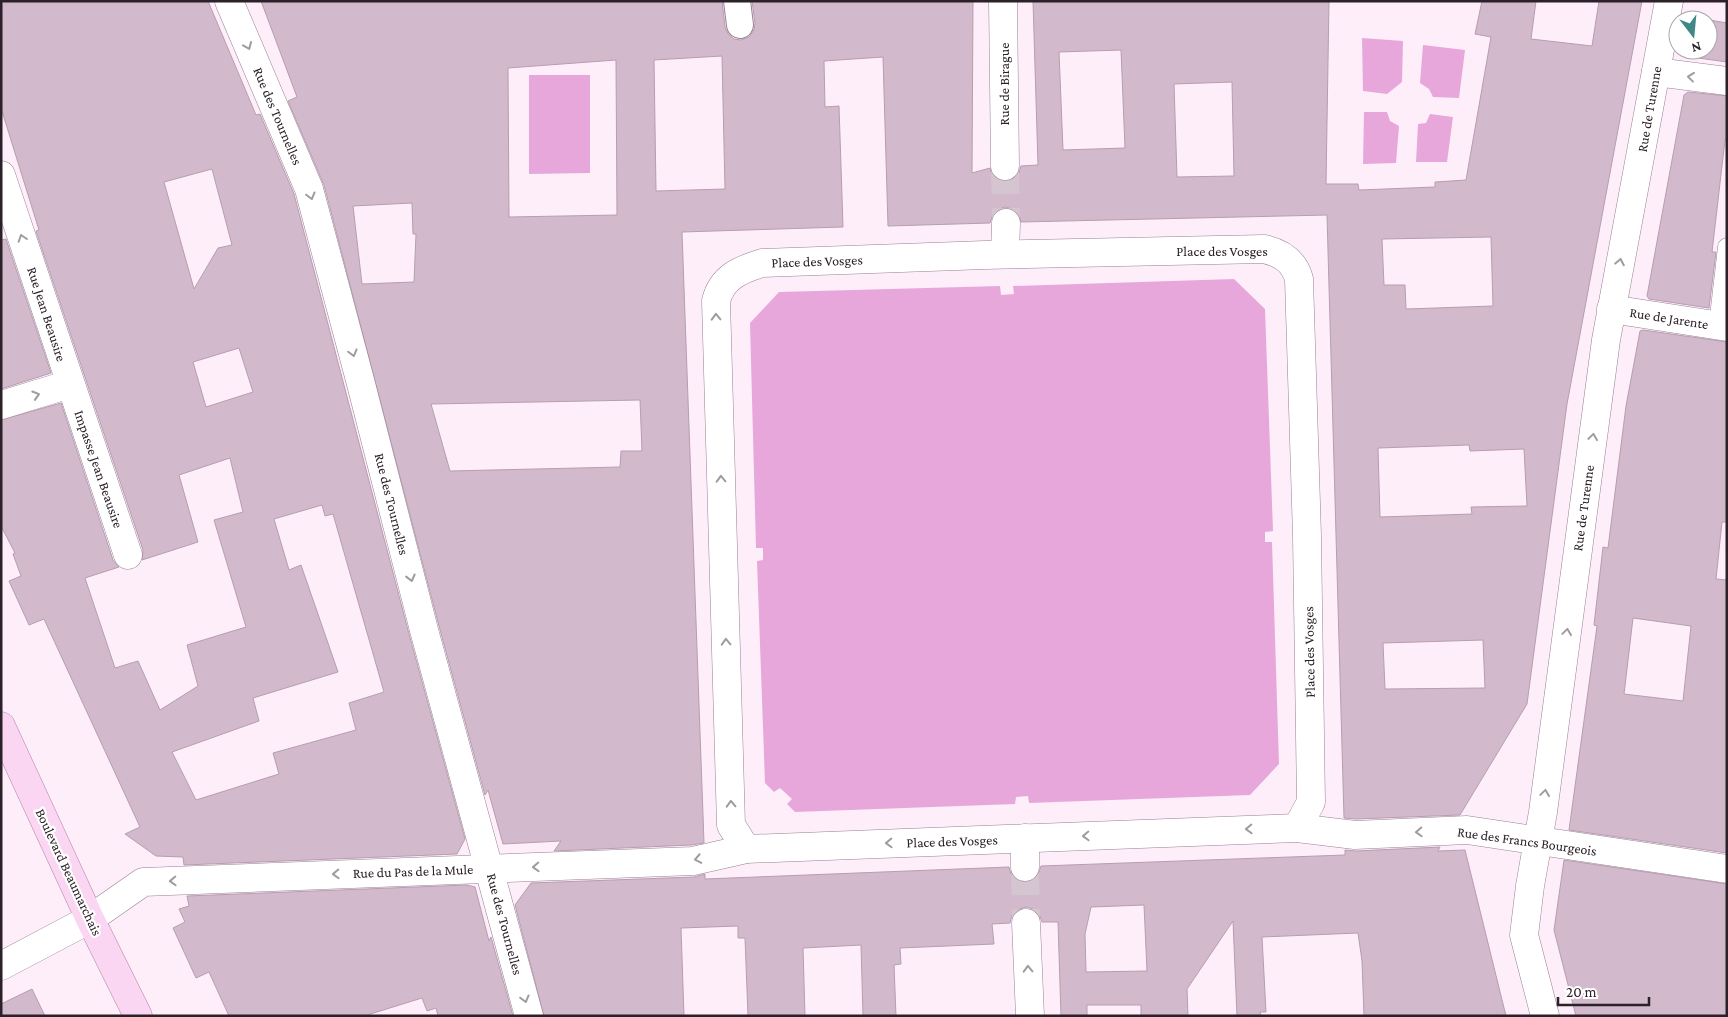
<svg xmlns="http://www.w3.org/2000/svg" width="1728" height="1017" viewBox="0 0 1728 1017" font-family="'Crimson Pro',serif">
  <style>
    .green { fill: #e8a7da }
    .building { fill: #d2b9cc; stroke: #b69eb0; fill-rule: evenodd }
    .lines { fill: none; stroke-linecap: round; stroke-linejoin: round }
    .minor-tunnel { stroke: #d4c5d0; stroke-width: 28; stroke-dasharray: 28 14; stroke-linecap: butt }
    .service-casing { stroke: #988092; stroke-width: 19 }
    .pedestrian-casing { stroke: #988092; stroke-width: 28 }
    .minor-casing { stroke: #988092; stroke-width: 29 }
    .tertiary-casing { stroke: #988092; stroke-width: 29 }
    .primary-casing { stroke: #b084a6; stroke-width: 29 }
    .service { stroke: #fff; stroke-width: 18 }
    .pedestrian { stroke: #fff; stroke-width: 26 }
    .minor { stroke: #fff; stroke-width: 28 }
    .tertiary { stroke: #fff; stroke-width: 28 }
    .primary { stroke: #fad6f2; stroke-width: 28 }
    .oneway { stroke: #a09b9e }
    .labels { text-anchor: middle; stroke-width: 4.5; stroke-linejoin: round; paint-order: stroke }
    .street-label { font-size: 14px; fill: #2b2128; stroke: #fff }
  </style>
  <rect width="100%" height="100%" fill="#feeefa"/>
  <g class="green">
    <path d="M1362,38l41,3 -1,41 -15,12 -24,-3z"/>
    <path d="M1423,45l42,5 -6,48 -26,-1 -4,-8 -9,-6z"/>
    <path d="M529,75h61v98l-61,1z"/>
    <path d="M1364,112h23l3,9 9,5 -3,37 -33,1z"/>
    <path d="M1430,114l23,3 -6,45h-31l2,-38 8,-1z"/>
    <path d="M1234,279l31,30 8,222 -8,1v10h7l7,222 -29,31 -221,8 -1,-7 -12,1 -1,7 -220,8 -8,-8 5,-5 -12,-11 -6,4 -9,-9 -8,-222 6,-1v-12h-7l-6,-225 29,-31 221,-6 1,9 13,-1 -1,-8z"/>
  </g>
  <g class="building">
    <path d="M1,1h207l48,114 4,-1 34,80 115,440 56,205 -8,15 -273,11 -1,-8 -27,-1 -31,-22 15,-7 -96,-208 -15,6 -20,-44 12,-5 -8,-22 2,-1 -14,-27v-106l60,-17 52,157 6,7 -34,11 30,90 23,-7 22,49 38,-24 -11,-41 59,-18 -32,-107 29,-8 -13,-54 -51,17 19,67 -56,18 1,-10 -107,-319 3,-1 -38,-122zM212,169l20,76 -14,3 -24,41 -30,-107zM239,348l14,44 -47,15 -13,-45zM322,505l3,11 8,-2 51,178 -35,11 7,27 -83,23 6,21 -83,26 -24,-48 87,-31 -6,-23 85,-26 -37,-107 -12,5 -15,-51z"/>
    <path d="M261,1h461l3,26 3,7 6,5 7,1 8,-3 5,-7 1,-7 -3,-22h221l-1,172 18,-5 2,6 5,5 8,3 8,-3 6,-6 2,-7 17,-1 -5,-164h296l-3,183h32l1,6 76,-3v-5l31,-2 25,-143 -16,-3 7,-33h54l-5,38 61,7 7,-45h43l-75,403 -40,300 -67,111 -104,4 -12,-1 -17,-603 -306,7 -2,-7 -4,-5 -9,-3 -7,2 -6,5 -3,9 -102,3 -5,-169 -59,4 1,46 14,-1 4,121 -161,5 22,611 -13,2 -137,6 7,-10 -58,3 -15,-54 -3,5 -46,-169 -115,-441 -36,-84 9,-4zM1121,50l4,98 -62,2 -4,-98zM722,56l3,133 -69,2 -2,-131zM616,60l1,155 -108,2 -1,-149zM1232,82l2,94 -57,1 -3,-93zM412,203l1,31h3l-2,48 -52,2 -9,-78zM1491,237l2,69 -87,3 -1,-24h-21l-2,-46zM640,400l2,51h-21l-1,16 -170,4 -19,-67zM1469,445l1,6 54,-2 3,57 -56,1 1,7 -92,3 -2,-69zM1483,640l2,48 -100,1 -2,-46z"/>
    <path d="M1698,18l29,5v39l-36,-5 1,-7h16v-30h-10z"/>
    <path d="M1688,92l39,4v44h-2l-13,112h4l-7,56 -60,-9 -2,-3 37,-201z"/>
    <path d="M6,239l45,134 -50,16v-149z"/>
    <path d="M1643,330l84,12v180h-5l-6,57 11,1v273l-158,-23 28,-204 -3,-1 9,-78 5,1 18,-142 14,-75zM1633,618l58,8 -8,75 -59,-7z"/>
    <path d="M1440,847l-2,4 27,-1 41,166h-142l-2,-55 -4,-28 -96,4 4,75h-6l1,4h-24l-4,-95 -46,68 1,27h-47v-11h-54v11h-26l-3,-94h-16l-3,-8 -6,-5 -7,-2 -9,3 -5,5 -2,8 -18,1 2,20 -94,4 1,16 -7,1 2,51h-33l-2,-71 -58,3 2,68h-57l-3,-78h-7v-12l-57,2 3,88h-140l-29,-111 16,-22 163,-6 11,-3v5l304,-12 2,7 6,6 8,3 7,-2 6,-6 3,-9 304,-11v-5l11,1zM1144,905l3,66 -61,1 -1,-38 6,-27z"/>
    <path d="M1564,860l163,24v132h-151l-22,-86z"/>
    <path d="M467,885l8,2 14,54 2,-4 22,79h-75l-2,-8 -9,3 -5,-13 -58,18h-135l-20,-44 -13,6 -23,-50 12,-6 -6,-13 10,-3 -2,-10z"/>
    <path d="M32,989l13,27h-44v-12z"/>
  </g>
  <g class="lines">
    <g class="minor-tunnel">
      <path d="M1005,166l1,57"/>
      <path d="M1025,867l1,56"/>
    </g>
    <g class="service-casing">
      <path id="service" d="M1718,325l9,-78"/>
    </g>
    <g class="pedestrian-casing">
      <path id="pedestrian" d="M737,1l3,24"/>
    </g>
    <g class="minor-casing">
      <g id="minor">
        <path d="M229,1l80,188 51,191 64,250 105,386"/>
        <path d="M1003,1l2,165"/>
        <path d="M1656,72l71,9"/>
        <path d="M1,175l127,380"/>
        <path d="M1005,254l1,-31"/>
        <path d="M1611,309l116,18"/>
        <path d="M1,405l69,-21"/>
        <path d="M746,849l-15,-24 -15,-524c6,-24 24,-31 46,-38l223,-8 279,-6c18,4 30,12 35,30l8,257 4,266 -14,26"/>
        <path d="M1025,867v-29"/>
        <path d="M1026,923l4,93"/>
        <path d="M1,966l89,-47"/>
      </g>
    </g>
    <g class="tertiary-casing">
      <g id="tertiary">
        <path d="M90,919l53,-37 550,-21 53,-12 551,-21 58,7 112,-5 260,39"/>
        <path d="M1545,1016l-21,-81 6,-49 13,-74 63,-472 63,-339"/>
      </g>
    </g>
    <g class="primary-casing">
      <path id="primary" d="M1,726l89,193 48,97"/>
    </g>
    <use href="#service" class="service"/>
    <use href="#pedestrian" class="pedestrian"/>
    <use href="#minor" class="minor"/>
    <use href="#tertiary" class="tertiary"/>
    <use href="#primary" class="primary"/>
  </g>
  <defs><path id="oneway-chevron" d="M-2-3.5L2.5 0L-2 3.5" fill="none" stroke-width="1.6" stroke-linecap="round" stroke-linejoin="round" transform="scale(1.25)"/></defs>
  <g class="oneway">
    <use href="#oneway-chevron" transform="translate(248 46) rotate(67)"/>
    <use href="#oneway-chevron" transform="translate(1691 77) rotate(-173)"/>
    <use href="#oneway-chevron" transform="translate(311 196) rotate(75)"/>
    <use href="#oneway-chevron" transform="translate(22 238) rotate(-108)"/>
    <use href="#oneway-chevron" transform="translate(1620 262) rotate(-79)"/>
    <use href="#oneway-chevron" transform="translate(716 317) rotate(-92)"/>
    <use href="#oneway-chevron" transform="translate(353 353) rotate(75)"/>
    <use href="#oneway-chevron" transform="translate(36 395) rotate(-17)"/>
    <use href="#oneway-chevron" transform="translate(1593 437) rotate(-82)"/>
    <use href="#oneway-chevron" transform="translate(721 479) rotate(-92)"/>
    <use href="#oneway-chevron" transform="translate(411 578) rotate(76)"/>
    <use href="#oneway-chevron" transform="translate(1567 632) rotate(-82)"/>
    <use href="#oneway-chevron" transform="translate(726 642) rotate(-92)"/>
    <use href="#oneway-chevron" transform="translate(1545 793) rotate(-82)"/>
    <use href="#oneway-chevron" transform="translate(731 804) rotate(-92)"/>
    <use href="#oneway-chevron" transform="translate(1249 829) rotate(178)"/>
    <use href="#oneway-chevron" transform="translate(1419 832) rotate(177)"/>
    <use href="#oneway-chevron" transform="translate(1086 836) rotate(178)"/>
    <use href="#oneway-chevron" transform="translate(889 843) rotate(178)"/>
    <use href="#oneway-chevron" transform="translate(698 859) rotate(169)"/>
    <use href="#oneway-chevron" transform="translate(536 867) rotate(178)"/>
    <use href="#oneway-chevron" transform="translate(336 874) rotate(178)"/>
    <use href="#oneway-chevron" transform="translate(173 881) rotate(178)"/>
    <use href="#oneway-chevron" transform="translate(1028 969) rotate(-92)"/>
    <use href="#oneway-chevron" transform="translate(525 999) rotate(75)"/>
  </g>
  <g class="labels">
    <g class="street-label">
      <text transform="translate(1004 84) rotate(-90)" y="5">Rue de Birague</text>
      <text transform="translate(1649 109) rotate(-80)" y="5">Rue de Turenne</text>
      <text transform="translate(278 116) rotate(67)" y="5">Rue des Tournelles</text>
      <text x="1222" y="256">Place des Vosges</text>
      <text transform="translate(817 261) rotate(-2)" y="5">Place des Vosges</text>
      <text transform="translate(47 314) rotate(72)" y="5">Rue Jean Beausire</text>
      <text transform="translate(1669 318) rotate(9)" y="5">Rue de Jarente</text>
      <text transform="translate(99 469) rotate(71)" y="5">Impasse Jean Beausire</text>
      <text transform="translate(392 504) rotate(76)" y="5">Rue des Tournelles</text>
      <text transform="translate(1583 508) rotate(-82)" y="5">Rue de Turenne</text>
      <text transform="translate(1309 652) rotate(-91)" y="5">Place des Vosges</text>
      <text transform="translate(952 841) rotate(-2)" y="5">Place des Vosges</text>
      <text transform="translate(1527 841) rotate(8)" y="5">Rue des Francs Bourgeois</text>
      <text transform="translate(413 871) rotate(-2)" y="5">Rue du Pas de la Mule</text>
      <text transform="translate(69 872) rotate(65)" y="5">Boulevard Beaumarchais</text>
      <text transform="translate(505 924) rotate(75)" y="5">Rue des Tournelles</text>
    </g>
  </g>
  <rect width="1728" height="1017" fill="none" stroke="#2b2128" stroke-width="5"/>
  <g transform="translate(1693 35) rotate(164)"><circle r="24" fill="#ffffff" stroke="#aaa6a9"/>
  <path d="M0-4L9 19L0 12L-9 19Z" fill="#408885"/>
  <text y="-8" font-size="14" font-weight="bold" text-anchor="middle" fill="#2b2128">N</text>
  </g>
  <path d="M1558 997v8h91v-8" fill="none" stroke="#2b2128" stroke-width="2.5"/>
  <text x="1566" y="997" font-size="15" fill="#2b2128" stroke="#ffffff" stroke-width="4" paint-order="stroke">20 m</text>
</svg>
